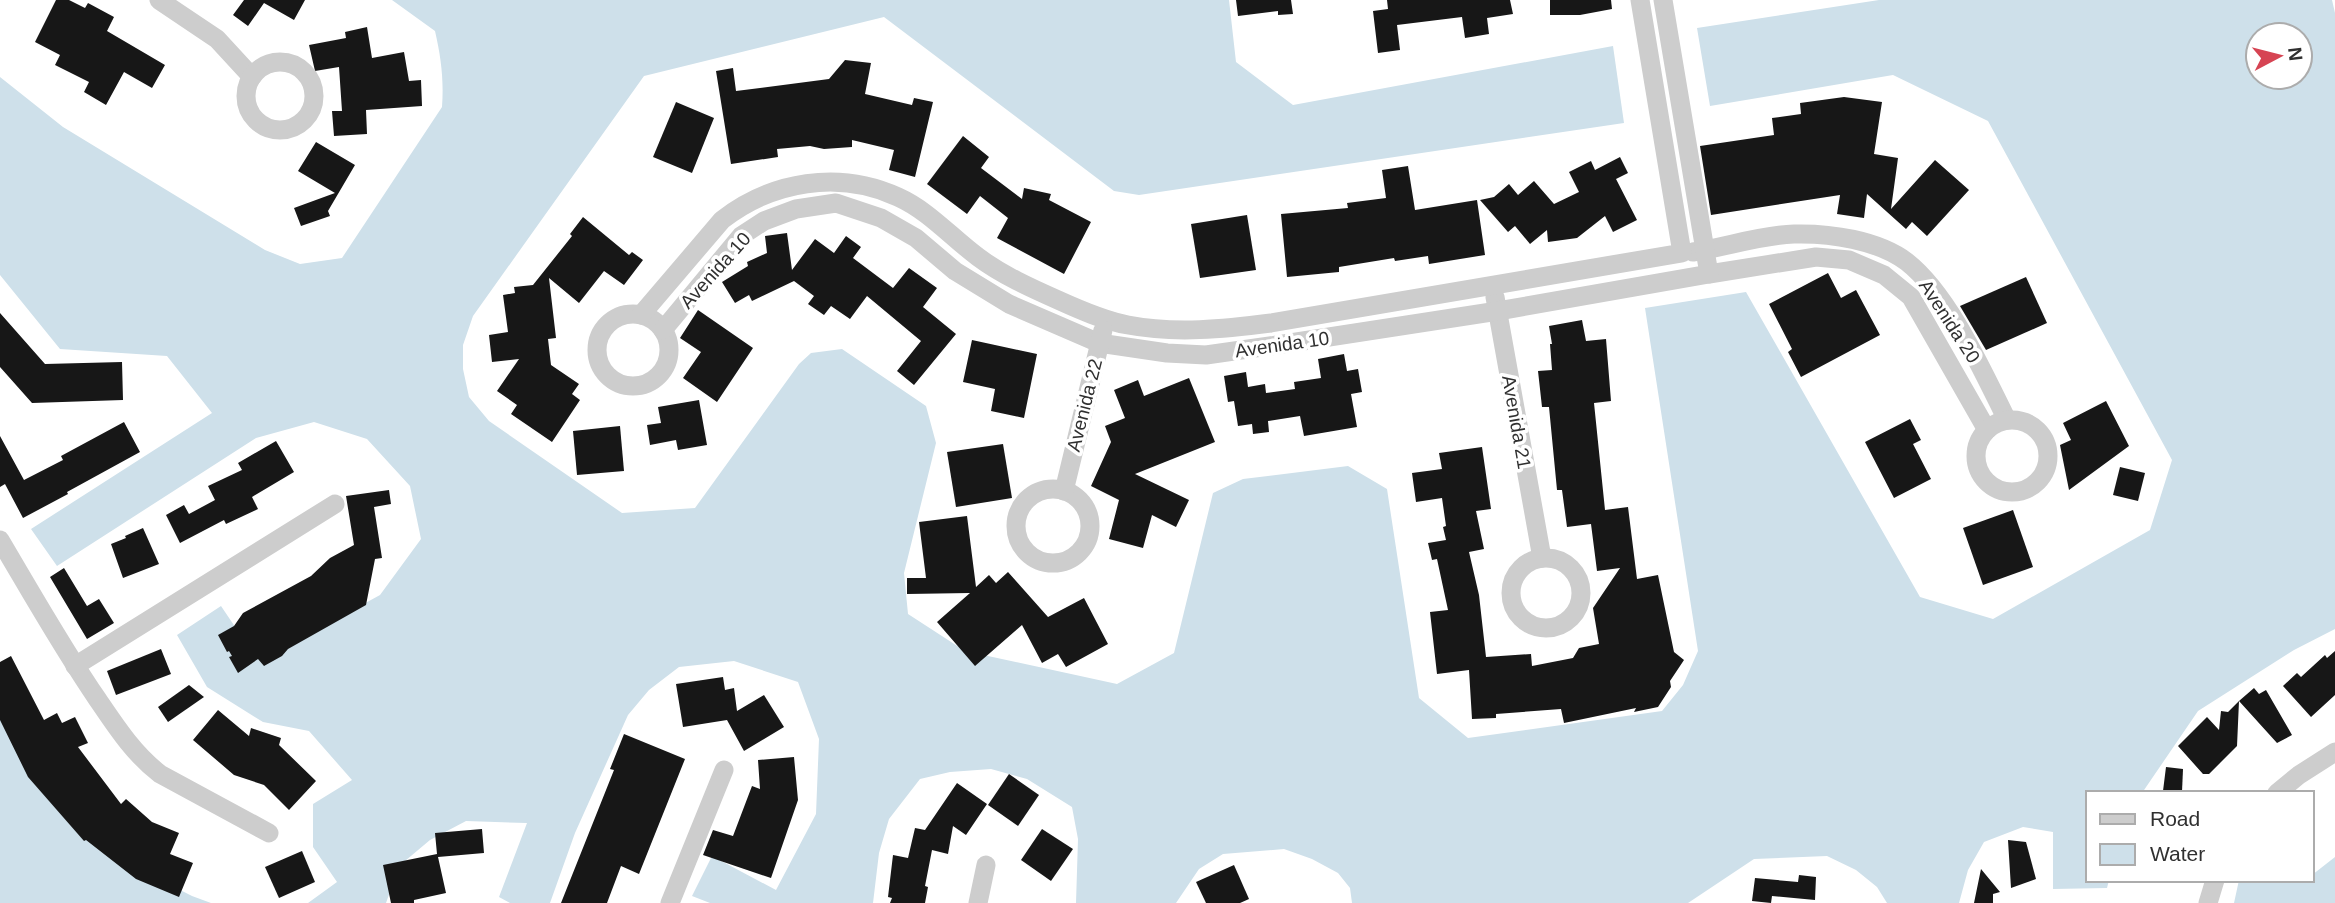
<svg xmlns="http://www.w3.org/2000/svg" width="2335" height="903" viewBox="0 0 2335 903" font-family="Helvetica,sans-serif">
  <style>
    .water { fill: #cee0ea; fill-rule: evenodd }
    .building { fill: #171717 }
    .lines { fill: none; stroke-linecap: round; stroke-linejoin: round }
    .minor { stroke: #cdcdcd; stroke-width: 19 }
    .labels { text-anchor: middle; stroke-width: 7; stroke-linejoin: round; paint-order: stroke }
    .street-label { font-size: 19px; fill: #303030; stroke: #fff }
  </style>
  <rect width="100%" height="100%" fill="#fff"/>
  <g class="water">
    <path d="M392,0h837l7,62 57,43 320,-59 11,77 -485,72 -25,-4 -230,-174 -240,59 -171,240 -10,29v24l6,28 20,24 133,92 73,-5 104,-144 12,-11 31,-4 84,57 10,37 -32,130 4,41 57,37 152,33 57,-31 39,-160 30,-14 105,-13 39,23 32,209 49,40 194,-27 21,-26 15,-34 -53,-343 101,-16 174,305 73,22 157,-89 22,-70 -184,-339 -95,-46 -183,31 -13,-78 182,-28h453l3,13v616l-41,21 -96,61 -56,82h-54v87h21l-2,8 -54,1v-57l-30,-5 -39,15 -16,28 -9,33h-72l-10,-16 -21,-17 -29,-14 -73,3 -66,44h-336l-2,-15 -12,-15 -26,-14 -28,-10 -61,5 -24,15 -23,34h-100l2,-64 -6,-32 -45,-28 -36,-10 -41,3 -30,7 -31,40 -10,34 -6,50h-163l-18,-7 20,-40 64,34 40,-76 3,-75 -21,-57 -64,-21 -55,6 -30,23 -21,25 -53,118 -25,70h-40l-11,-6 28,-74 -61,-2 -36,19 -31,26 -13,37h-78l29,-21 -24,-35v-43l39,-24 -43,-49 -46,-9 -56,-35 -30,-52 44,-29 33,49 66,-27 60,-33 41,-56 -11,-53 -43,-47 -53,-17 -58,16 -199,128 -26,-37 181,-116 -45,-57 -107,-7 -60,-74v-198l63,50 202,123 35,14 42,-6 100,-151c2,-27 -1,-50 -7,-76zM2258,35h42v42h-42z"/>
    <path d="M0,713l123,148 69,35 19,7h-211z"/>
    <path d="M2335,857v46h-101l5,-23h59l4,3 10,-3v-5z"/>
  </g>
  <g class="building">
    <path d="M56,0h13l16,8 3,-5 26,14 -7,14 58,34 -13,23 -28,-16 -18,33 -22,-13 5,-10 -34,-17 5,-10 -25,-13z"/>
    <path d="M244,0h61l-11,20 -30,-17 -16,23 -15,-11z"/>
    <path d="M1236,0h55l2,14 -15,1v-4l-40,5z"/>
    <path d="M1387,0h123l3,14 -26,4 2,16 -24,4 -3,-21 -65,8 3,25 -22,3 -5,-42 15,-2z"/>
    <path d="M1550,0h61l1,9 -32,6h-30z"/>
    <path d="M367,27l5,31 32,-6 5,29 12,-1 1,26 -56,4 1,24 -33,2 -2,-25h10l-3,-44 -24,4 -6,-26 37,-7 -1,-6z"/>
    <path d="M845,60l26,3 -6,31 47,11 2,-7 19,4 -18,75 -26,-7 5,-20 -42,-10v7l-28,2 -14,-3 -33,3 1,8 -47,7 -15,-93 17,-3 3,23 93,-12z"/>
    <path d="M1844,97l38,5 -8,52 24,4 -7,51 44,-49 34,30 -42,46 -15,-14 -6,7 -39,-35 -3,24 -27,-4 3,-19 -129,20 -11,-69 74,-11 -2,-17 29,-4 -1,-11z"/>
    <path d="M676,102l38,16 -22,55 -39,-16z"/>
    <path d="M963,136l26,21 -8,11 41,31 2,-11 27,6 -2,6 42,22 -27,52 -67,-36 11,-20 -28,-22 -13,18 -40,-30z"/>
    <path d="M316,142l39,23 -27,46 2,5 -29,10 -7,-18 41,-15 -37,-22z"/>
    <path d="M1620,157l8,16 -12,6 21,41 -24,12 -8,-16 -28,22 -29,4 -1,-12 -17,14 -15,-18 -7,6 -28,-32 14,-3 15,-13 9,11 16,-14 20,23 25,-12 -10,-20 22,-11 4,9z"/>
    <path d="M1408,166l7,44 62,-10 8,55 -56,9 -1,-8 -33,5 -1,-3 -55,9v5l-52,5 -6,-63 67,-6 -1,-5 39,-5 -4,-28z"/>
    <path d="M1247,215l9,55 -56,8 -9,-54z"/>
    <path d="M583,217l46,38 3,-3 11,8 -19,25 -20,-14 -25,32 -30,-25 7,60 -8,1 3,26 28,19 -7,10 8,6 -28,42 -41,-28 6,-9 -20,-14 22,-32 -27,3 -3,-27 19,-3 -5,-37 12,-2 -1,-6 19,-2 39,-49 -2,-2z"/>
    <path d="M787,233l5,37 23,-31 19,14 12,-17 15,11 -8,11 40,30 16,-20 28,20 -14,19 33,27 -42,51 -17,-14 24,-30 -54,-45 -17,23 -19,-13 -7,9 -16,-11 6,-8 -20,-15 -42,20 -3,-6 -14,8 -13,-21 26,-16 -1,-4 20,-9 -2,-17z"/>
    <path d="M1828,273l13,25 15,-8 24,45 -79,42 -13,-25 4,-3 -23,-45z"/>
    <path d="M2026,277l21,46 -61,27 -26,-44z"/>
    <path d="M698,310l55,38 -36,54 -34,-24 18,-26 -21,-14z"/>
    <path d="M0,313l45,51 77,-2 1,38 -91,3 -32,-36z"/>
    <path d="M1582,320l4,21 20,-2 5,62 -17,2 11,107 23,-3 9,72 21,-4 16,77 10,8 -14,21 1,6 -13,20 -24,5 2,-4 -72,15 -3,-14 -65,5v4l-24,1 -3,-49 -32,4 -7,-62 18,-2 -11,-51 -5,1 -4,-17 18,-3 -3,-13 3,-1 -4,-28 -26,4 -4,-29 30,-4 -3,-16 43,-6 9,62 -15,2 8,38 -15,3 10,43 7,62 45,-3 1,12 41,-8 6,-10 20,-4 -6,-36 27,-40 -23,3 -6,-47 -24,3 -5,-37h-5l-8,-83h-7l-4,-36 14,-1 -2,-26h2l-3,-18z"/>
    <path d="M972,340l65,14 -13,64 -33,-7 4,-22 -32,-7z"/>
    <path d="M1344,354l3,17 11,-2 4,23 -11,2 6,33 -53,9 -4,-20 -32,5 1,11 -16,2 -1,-10 -14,2 -4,-25 -6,1 -4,-26 22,-4 2,15 17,-3 1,9 29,-4 -1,-7 27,-4 -3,-19z"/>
    <path d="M1189,378l26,64 -80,32 54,26 -13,27 -24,-12 -9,33 -34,-9 10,-39 -28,-14 20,-44 -6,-16 20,-8 -11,-28 24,-10 6,16z"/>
    <path d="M699,400l8,45 -29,5 -2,-10 -26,5 -3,-20 14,-2 -3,-16z"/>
    <path d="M2106,401l23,45 -60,44 -9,-45 11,-5 -8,-17z"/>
    <path d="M1910,419l11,21 -8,4 18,35 -37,19 -29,-56z"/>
    <path d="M124,422l16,30 -73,40 1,2 -45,24 -18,-34 -5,3v-51l24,44 39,-20 -2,-4z"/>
    <path d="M620,426l4,45 -47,4 -4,-44z"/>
    <path d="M276,441l18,31 -42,25 6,12 -32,15 -2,-4 -44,23 -14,-28 18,-10 5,9 26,-14 -7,-14 34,-16 -4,-7z"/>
    <path d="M1003,444l9,54 -56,9 -9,-55z"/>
    <path d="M2120,467l25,6 -7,28 -25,-6z"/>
    <path d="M389,490l2,14 -17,3 8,51 -7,1 -9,46 -78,44 -6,7 -18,10 -6,-7 -20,14 -9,-16 3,-1 -3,-5 -2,1 -9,-17 16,-9 9,-13 68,-37 19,-18 24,-13 -8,-49z"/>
    <path d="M2013,510l20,57 -50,18 -20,-57z"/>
    <path d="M967,516l9,71 13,-12 7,8 12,-11 40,45 36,-19 24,46 -42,23 -8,-13 -16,9 -20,-38 -47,41 -38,-44 33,-29 -63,1v-16h19l-7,-56z"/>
    <path d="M143,528l16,36 -36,14 -12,-34 15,-6 -1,-2z"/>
    <path d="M64,568l23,38 12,-7 15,24 -27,16 -37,-62z"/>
    <path d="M161,649l10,25 -55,21 -9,-24z"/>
    <path d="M2335,651v44l-24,22 -28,-31 14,-13 4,4 24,-22 2,3z"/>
    <path d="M11,656l33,64 13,-7 5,10 13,-6 13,26 -10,4 43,57 5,-5 26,23 27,11 -9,21 23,9 -14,34 -43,-18 -50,-39 -2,1 -56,-64 -28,-57v-58z"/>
    <path d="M723,677l2,13 9,-2 3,23 27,-16 20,32 -40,24 -17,-31 -44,7 -7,-43z"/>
    <path d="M189,685l15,12 -36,25 -10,-15z"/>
    <path d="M2254,688l5,6 7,-4 26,45 -15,8 -38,-42z"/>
    <path d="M2239,701l-2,45 -28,28h-6l-25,-28 29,-29 12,13 2,-19 7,1z"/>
    <path d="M218,710l31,26 2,-8 30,10 -2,7 37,36 -27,29 -25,-25 -30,-10 -41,-35z"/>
    <path d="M624,734l61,25 -46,115 -18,-8 -14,37h-46l53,-133 -4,-1z"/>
    <path d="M794,757l4,43 -27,78 -68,-23 10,-25 20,6 19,-50 8,3 -2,-29z"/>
    <path d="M2166,767l17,2 -1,23 -19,-1z"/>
    <path d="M1009,774l30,21 -21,31 -30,-21z"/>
    <path d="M957,783l30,21 -21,31 -13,-9 -5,28 -16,-4 -7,36 3,1 -3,16h-35l2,-5 -4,-1 5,-42 15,3 7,-30 10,2z"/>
    <path d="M482,829l2,24 -46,4 8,36 -32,7v3h-23l-8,-38 54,-11 -2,-21z"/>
    <path d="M1042,829l31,20 -22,32 -30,-21z"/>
    <path d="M2008,840l18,2 10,37 -25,9z"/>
    <path d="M302,851l13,31 -36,16 -14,-31z"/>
    <path d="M1234,865l15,34 -9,4h-34l-10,-21z"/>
    <path d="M1981,869l19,23 -7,2v9h-19z"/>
    <path d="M1799,875l17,2 -1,23 -43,-4 -1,7 -19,-2 3,-23 43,4z"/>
  </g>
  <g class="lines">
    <g class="minor">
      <path d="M159,0l58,39 35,38"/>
      <circle cx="280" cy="96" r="34"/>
      <path d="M1693,252c33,-5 68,-17 101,-18 36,-1 84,6 113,28 42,33 76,110 100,158"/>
      <path d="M1709,274l107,-17 33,3 35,15 27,22 76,133"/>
      <path d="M1495,297l47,261"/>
      <circle cx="633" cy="350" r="36"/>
      <path d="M641,315l81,-95c50,-39 117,-50 176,-23 31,14 53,40 80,60 24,18 53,31 80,43 22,10 47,21 70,25 47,9 97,4 143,-2l411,-70 -42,-253"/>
      <path d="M663,330l78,-94 23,-15 32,-12 40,-6 45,15 35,20 39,33 54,33 90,39 68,10 39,2 71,-10 221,-34 211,-37 -46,-274"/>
      <circle cx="2012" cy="456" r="36"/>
      <circle cx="1053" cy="526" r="37"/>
      <path d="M1064,491l39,-161"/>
      <path d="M0,540c32,54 63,109 98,160 19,28 36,54 62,74l109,59"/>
      <circle cx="1546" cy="593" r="35"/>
      <path d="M75,666l260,-162"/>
      <path d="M2277,793l22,-18 36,-23"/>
      <path d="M670,903l54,-133"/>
      <path d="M978,903l8,-38"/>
      <path d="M2208,903l7,-23"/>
    </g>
  </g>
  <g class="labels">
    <g class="street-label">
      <text transform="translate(715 270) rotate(-48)" y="7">Avenida 10</text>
      <text transform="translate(1950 321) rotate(57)" y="7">Avenida 20</text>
      <text transform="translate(1282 344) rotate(-8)" y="7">Avenida 10</text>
      <text transform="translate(1084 405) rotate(-76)" y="7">Avenida 22</text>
      <text transform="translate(1517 422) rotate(80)" y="7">Avenida 21</text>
    </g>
  </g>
  <rect x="2086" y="791" width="228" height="91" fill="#ffffff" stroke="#acacac" stroke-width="2"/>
  <rect x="2100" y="814" width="35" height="10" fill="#cdcdcd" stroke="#acacac" stroke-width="2"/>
  <text x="2150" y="826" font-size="21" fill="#303030">Road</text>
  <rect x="2100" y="844" width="35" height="21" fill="#cee0ea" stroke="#acacac" stroke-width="2"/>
  <text x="2150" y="861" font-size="21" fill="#303030">Water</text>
  <g transform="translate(2279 56) rotate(83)"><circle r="33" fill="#ffffff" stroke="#acacac" stroke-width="2"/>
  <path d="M0-5L12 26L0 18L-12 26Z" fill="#d64453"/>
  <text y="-10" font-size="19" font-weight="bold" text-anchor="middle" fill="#303030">N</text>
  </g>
</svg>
